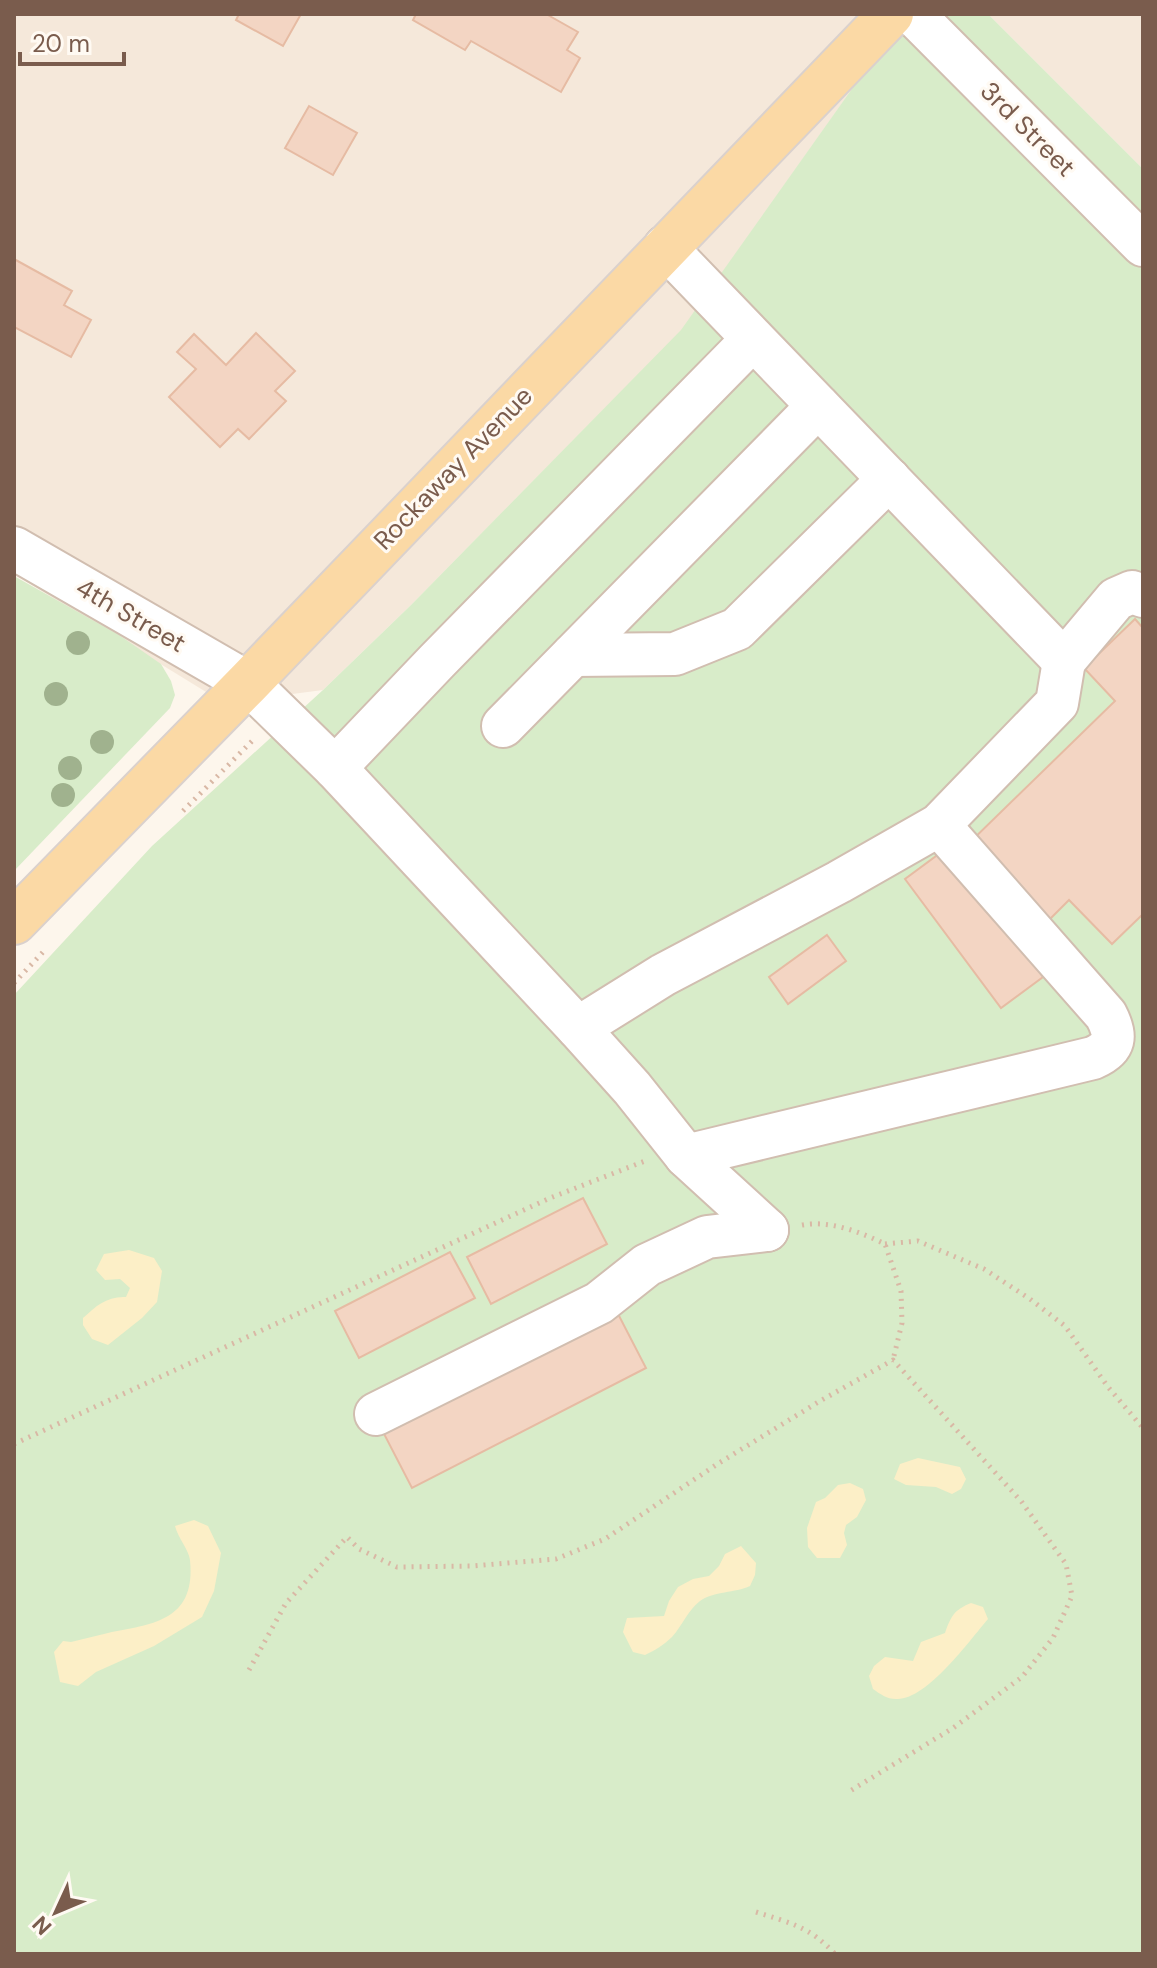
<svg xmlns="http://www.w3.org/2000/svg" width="1157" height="1968" viewBox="0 0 1157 1968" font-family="'DM Sans',sans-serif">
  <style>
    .residential { fill: #f5e8da }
    .green { fill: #d8ecc9 }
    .sand { fill: #fcefc7 }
    .building { fill: #f3d5c3; stroke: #e6bba3; stroke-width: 2 }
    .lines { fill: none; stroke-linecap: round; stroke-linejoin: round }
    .minor-casing { stroke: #d1beb0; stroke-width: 46 }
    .major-casing { stroke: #dad1cd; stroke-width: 48 }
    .path { stroke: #d9b8a5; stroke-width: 5; stroke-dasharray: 2 6; stroke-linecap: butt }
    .minor { stroke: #fff; stroke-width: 42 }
    .major { stroke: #fbd9a5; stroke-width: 44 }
    .tree { fill: #a0b28e }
    .labels { text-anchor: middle; stroke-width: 6; stroke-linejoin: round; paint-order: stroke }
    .street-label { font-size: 26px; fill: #7a5c4d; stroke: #fffaf3 }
  </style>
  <rect width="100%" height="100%" fill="#fdf6ec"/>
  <g class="residential">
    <path d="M14,14h891l-223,316 -271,275 -88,85 -99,13 -210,-129z"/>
    <path d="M988,14h155v155z"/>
  </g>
  <g class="green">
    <path d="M905,14h83l155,155v1785h-1129v-959l138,-149 171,-156 88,-85 270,-275z"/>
    <path d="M14,576l105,59 42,29 10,17 4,14 -5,13 -156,163z"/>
  </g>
  <g class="sand">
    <path d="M129,1250l25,8 8,13 -5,31 -15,16 -34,27 -16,-6 -9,-14v-7c13,-12 24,-22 43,-21l4,-9 -10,-9 -15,1 -9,-10 8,-16z"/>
    <path d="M918,1458l42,9 6,12 -5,10 -9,5 -16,-7 -30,-2 -12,-6 6,-15z"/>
    <path d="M850,1483l13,6 3,11 -9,17 -11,8 -2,8 3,12 -7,13h-23l-9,-11 -1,-19 9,-26 9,-4 13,-13z"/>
    <path d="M194,1520l14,6 13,27 -7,38 -12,26 -48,29 -58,26 -18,14 -18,-4 -6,-30 9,-11 8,1c12,-3 25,-6 37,-9 47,-9 88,-13 82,-73 -1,-10 -12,-22 -15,-34z"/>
    <path d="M741,1546l15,17 -1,12 -5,11c-15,7 -36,5 -50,15 -12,9 -18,25 -28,36 -7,7 -18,14 -27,18l-12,-3 -10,-20 4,-14 37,-2 5,-15 9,-14 15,-8 16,-3 10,-10 6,-12z"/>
    <path d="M971,1603l12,4 5,12c-18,21 -62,82 -92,80 -9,0 -16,-5 -23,-10l-4,-13 5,-10 11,-9 28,4 8,-19 24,-9c6,-17 9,-23 26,-30z"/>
  </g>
  <g class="building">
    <path d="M239,14h62l-18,32 -47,-26z"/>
    <path d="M416,14h130l32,18 -11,18 13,8 -19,34 -90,-51 -6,9 -52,-30z"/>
    <path d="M309,106l48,27 -24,42 -48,-27z"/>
    <path d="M14,259l58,32 -8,14 27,15 -20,37 -57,-30z"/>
    <path d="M256,333l39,38 -20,20 11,10 -37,38 -11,-10 -18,18 -51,-50 27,-28 -19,-17 17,-18 32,31z"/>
    <path d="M1135,619l8,9v286l-31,30 -43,-44 -29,29 -77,-80 152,-148 -31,-33z"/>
    <path d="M947,848l96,129 -42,31 -96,-129z"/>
    <path d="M827,935l19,26 -58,43 -19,-27z"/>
    <path d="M583,1198l24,46 -116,60 -24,-47z"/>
    <path d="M450,1252l25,46 -116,60 -24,-47z"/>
    <path d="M616,1310l30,58 -234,120 -30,-58z"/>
  </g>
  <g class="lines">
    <g class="minor-casing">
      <g id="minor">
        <path d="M913,14l230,231"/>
        <path d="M665,247l399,414 52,-62 16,-7 11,4"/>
        <path d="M14,548l234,135 87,85 243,260 54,60 54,68 81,74"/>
        <path d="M573,655l102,-1 62,-25 152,-150"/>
        <path d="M503,726l315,-320"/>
        <path d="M335,768l102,-107 316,-322"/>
        <path d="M578,1028l85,-53 176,-93 100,-57 118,-122 7,-42"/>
        <path d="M686,1156l407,-98c23,-10 24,-22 13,-43l-167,-190"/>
        <path d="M376,1414l223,-111 48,-38 60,-28 60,-7"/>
      </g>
    </g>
    <g class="major-casing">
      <path id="major" d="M14,922l234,-239 643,-669"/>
    </g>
    <g class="path">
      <path d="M183,811l69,-70"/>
      <path d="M14,983l30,-32"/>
      <path d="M802,1225c28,-5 58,7 83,19l16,47 1,32 -9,37"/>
      <path d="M885,1244l33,-3 66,28 46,30 35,27 43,61 35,41"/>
      <path d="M14,1444l536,-246 95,-37"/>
      <path d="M249,1670l37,-67 61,-66 12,12 38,18 75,-1 84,-7 49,-20 114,-76 101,-62 73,-41 128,141 45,63 6,32 -19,42 -31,39 -69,51 -103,63"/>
      <path d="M756,1912c34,11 53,14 79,42"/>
    </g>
    <use href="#minor" class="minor"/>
    <use href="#major" class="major"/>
  </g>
  <g class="tree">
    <circle cx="78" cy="643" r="12"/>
    <circle cx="56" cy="694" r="12"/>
    <circle cx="102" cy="742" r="12"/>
    <circle cx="70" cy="768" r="12"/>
    <circle cx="63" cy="795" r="12"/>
  </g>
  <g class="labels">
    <g class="street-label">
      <text transform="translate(1028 129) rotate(45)" y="9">3rd Street</text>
      <text transform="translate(453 468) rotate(-46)" y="9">Rockaway Avenue</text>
      <text transform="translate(131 615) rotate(30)" y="9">4th Street</text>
    </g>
  </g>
  <rect width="1157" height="1968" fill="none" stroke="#7a5c4d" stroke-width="32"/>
  <g transform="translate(56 1912) rotate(226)" stroke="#fffaf3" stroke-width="6" paint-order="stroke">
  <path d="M0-6L14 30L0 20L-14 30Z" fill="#7a5c4d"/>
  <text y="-12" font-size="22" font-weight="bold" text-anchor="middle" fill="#7a5c4d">N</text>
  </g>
  <path d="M20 52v12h104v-12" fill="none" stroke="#7a5c4d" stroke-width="4"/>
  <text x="32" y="52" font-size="24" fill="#7a5c4d" stroke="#fffaf3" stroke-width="6" paint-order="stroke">20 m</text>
</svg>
